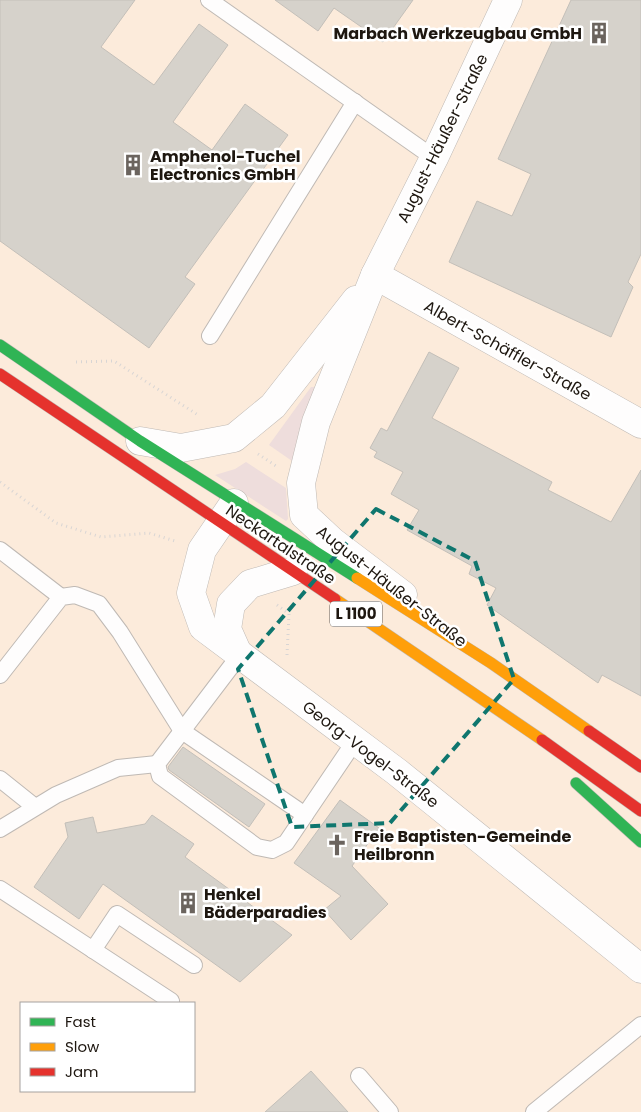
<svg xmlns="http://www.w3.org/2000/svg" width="641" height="1112" viewBox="0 0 641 1112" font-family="Poppins,sans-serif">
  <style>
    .built { fill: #fcebdb; fill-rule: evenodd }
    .green { fill: #eedddc }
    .building { fill: #d6d2cb; stroke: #c3bfb9 }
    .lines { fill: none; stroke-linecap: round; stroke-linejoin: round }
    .lane-casing { stroke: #bfb9b4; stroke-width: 18 }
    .street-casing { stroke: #bfb9b4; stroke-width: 29 }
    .fast-casing { stroke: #bfb9b4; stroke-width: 12 }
    .slow-casing { stroke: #bfb9b4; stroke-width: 12 }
    .jam-casing { stroke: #bfb9b4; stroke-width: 12 }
    .path { stroke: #d8d5d4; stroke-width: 3; stroke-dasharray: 1 4; stroke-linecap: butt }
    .lane { stroke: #fefdfd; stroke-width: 16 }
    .street { stroke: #fefdfd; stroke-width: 28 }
    .fast { stroke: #30b455; stroke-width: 11 }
    .slow { stroke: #ff9f0a; stroke-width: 11 }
    .jam { stroke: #e5322d; stroke-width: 11 }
    .marked { fill: none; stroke: #0f766e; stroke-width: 4; stroke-dasharray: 10 6; stroke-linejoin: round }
    .labels { text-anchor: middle; stroke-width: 5; stroke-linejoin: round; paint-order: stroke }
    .shield { fill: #fff; stroke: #625d58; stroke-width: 1 }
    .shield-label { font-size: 15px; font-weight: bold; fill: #1e1710 }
    .poi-label { font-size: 16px; font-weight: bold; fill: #1e1710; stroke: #fff; text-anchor: start }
    .street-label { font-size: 16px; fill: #1e1710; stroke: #fff }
  </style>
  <rect width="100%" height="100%" fill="#f9f4f0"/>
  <path class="built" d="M0,0h641v1112h-641zM21,1003h173v88h-173z"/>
  <g class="green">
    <path d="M311,387h4l2,4 -25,70 -23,-16z"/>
    <path d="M246,462l40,26 2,31 -2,2 -71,-46 20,-6z"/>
  </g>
  <g class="building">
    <path d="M0,0h135l-34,47 53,38 45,-61 29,21 -55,77 39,28 33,-46 43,31 -103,142 10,7 -46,64 -149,-107z"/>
    <path d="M275,0h138l-30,42 -49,-34 -16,23z"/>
    <path d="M571,0h70v254l-13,28 5,5 -22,50 -162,-75 28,-61 35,15 19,-42 -33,-15z"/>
    <path d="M429,352l30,16 -27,50 120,64 -4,8 63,32 30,-52v226l-39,-21 -4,8 -111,-78 9,-17 -27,-14 3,-8 -65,-36 12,-20 -28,-16 12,-22 -29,-15 3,-5 -7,-4 11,-20 6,3z"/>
    <path d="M183,747l82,57 -16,23 -80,-57 -1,-3z"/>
    <path d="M340,800l39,28 -27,38 36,38 -37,36 -27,-30 17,-14 -47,-33z"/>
    <path d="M152,815l42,29 -9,13 107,78 -52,47 -137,-98 -24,35 -45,-32 34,-50 -3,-14 28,-6 4,16 48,-9z"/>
    <path d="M311,1071l37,41h-83z"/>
  </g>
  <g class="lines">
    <g class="lane-casing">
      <g id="lane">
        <path d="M209,0l225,158"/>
        <path d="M210,336l145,-234"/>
        <path d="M0,550l61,47"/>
        <path d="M239,656l-82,108 3,12 97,71 15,3 14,-7 69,-102"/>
        <path d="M0,675l61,-78 14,-2 24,9 21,28 62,99 123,84"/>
        <path d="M0,779l35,28"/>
        <path d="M0,829l56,-34 62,-27 39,-4"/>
        <path d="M0,889l171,112"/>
        <path d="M93,950l24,-36 77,51"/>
        <path d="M359,1076l31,36"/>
        <path d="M534,1112l107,-87"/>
      </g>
    </g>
    <g class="street-casing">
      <g id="street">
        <path d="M375,275l266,149"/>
        <path d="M140,441l41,7 53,-10 39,-32 83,-106"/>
        <path d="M234,503l-32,47 -11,43 12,34 194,145 244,197"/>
        <path d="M403,595l-70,-53 -29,-27 -3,-32 15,-61 59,-147 59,-117 74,-158"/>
        <path d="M239,656l-12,-27 4,-25 19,-20 43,-13"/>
      </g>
    </g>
    <g class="fast-casing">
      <g id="fast">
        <path d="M0,345l140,96 217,137"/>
        <path d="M576,783l65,59"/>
      </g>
    </g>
    <g class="slow-casing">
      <g id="slow">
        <path d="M357,578l134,85 98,68"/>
        <path d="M335,599l207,141"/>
      </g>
    </g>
    <g class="jam-casing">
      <g id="jam">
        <path d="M0,374l335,225"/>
        <path d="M589,731l52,36"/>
        <path d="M542,740l99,71"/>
      </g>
    </g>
    <g class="path">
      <path d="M76,362l38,-1 84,54"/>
      <path d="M258,454l18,12"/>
      <path d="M0,482l56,41 45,14 48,-4 26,8"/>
      <path d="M277,605l12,9 -2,41"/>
    </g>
    <use href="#lane" class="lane"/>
    <use href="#street" class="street"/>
    <use href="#fast" class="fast"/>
    <use href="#slow" class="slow"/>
    <use href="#jam" class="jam"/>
  </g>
  <path class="marked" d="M376,509l99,52 39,118 -124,144 -98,4 -54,-158z"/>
  <defs>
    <g id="building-bare" transform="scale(1.725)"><path d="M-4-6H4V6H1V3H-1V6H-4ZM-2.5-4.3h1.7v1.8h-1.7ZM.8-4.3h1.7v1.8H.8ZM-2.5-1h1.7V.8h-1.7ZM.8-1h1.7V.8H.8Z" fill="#6b645e" stroke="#fff" stroke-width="2.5" paint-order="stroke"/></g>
    <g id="church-bare" transform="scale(1.725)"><path d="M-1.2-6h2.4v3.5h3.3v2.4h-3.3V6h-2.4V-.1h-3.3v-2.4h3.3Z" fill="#6b645e" stroke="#fff" stroke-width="2.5" paint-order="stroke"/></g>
  </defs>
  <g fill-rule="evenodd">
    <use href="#building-bare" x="599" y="33"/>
    <use href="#building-bare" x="133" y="165"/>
    <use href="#church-bare" x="337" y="845"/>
    <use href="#building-bare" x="188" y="903"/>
  </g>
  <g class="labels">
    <rect class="shield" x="330" y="601.5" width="52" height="25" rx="4"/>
    <g class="shield-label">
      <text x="356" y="619">L 1100</text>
    </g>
    <g class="poi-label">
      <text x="582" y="39" text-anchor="end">Marbach Werkzeugbau GmbH</text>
      <text x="150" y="162">Amphenol-Tuchel<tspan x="150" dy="18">Electronics GmbH</tspan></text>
      <text x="354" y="842">Freie Baptisten-Gemeinde<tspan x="354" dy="18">Heilbronn</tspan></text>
      <text x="204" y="900">Henkel<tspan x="204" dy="18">Bäderparadies</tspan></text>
    </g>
    <g class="street-label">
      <text transform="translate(442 138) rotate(-64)" y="6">August-Häußer-Straße</text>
      <text transform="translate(508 350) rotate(29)" y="6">Albert-Schäffler-Straße</text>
      <text transform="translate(281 544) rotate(34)" y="6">Neckartalstraße</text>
      <text transform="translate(392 586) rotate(38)" y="6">August-Häußer-Straße</text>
      <text transform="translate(371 754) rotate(37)" y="6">Georg-Vogel-Straße</text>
    </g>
  </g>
  <rect x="20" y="1002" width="175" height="90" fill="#ffffff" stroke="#a5a29f"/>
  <rect x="30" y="1018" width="25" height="8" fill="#30b455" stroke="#a5a29f"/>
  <text x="65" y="1027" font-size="15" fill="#1e1710">Fast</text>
  <rect x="30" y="1043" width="25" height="8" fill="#ff9f0a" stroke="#a5a29f"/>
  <text x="65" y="1052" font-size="15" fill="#1e1710">Slow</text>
  <rect x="30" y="1068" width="25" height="8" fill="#e5322d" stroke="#a5a29f"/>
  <text x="65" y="1077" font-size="15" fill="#1e1710">Jam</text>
</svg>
